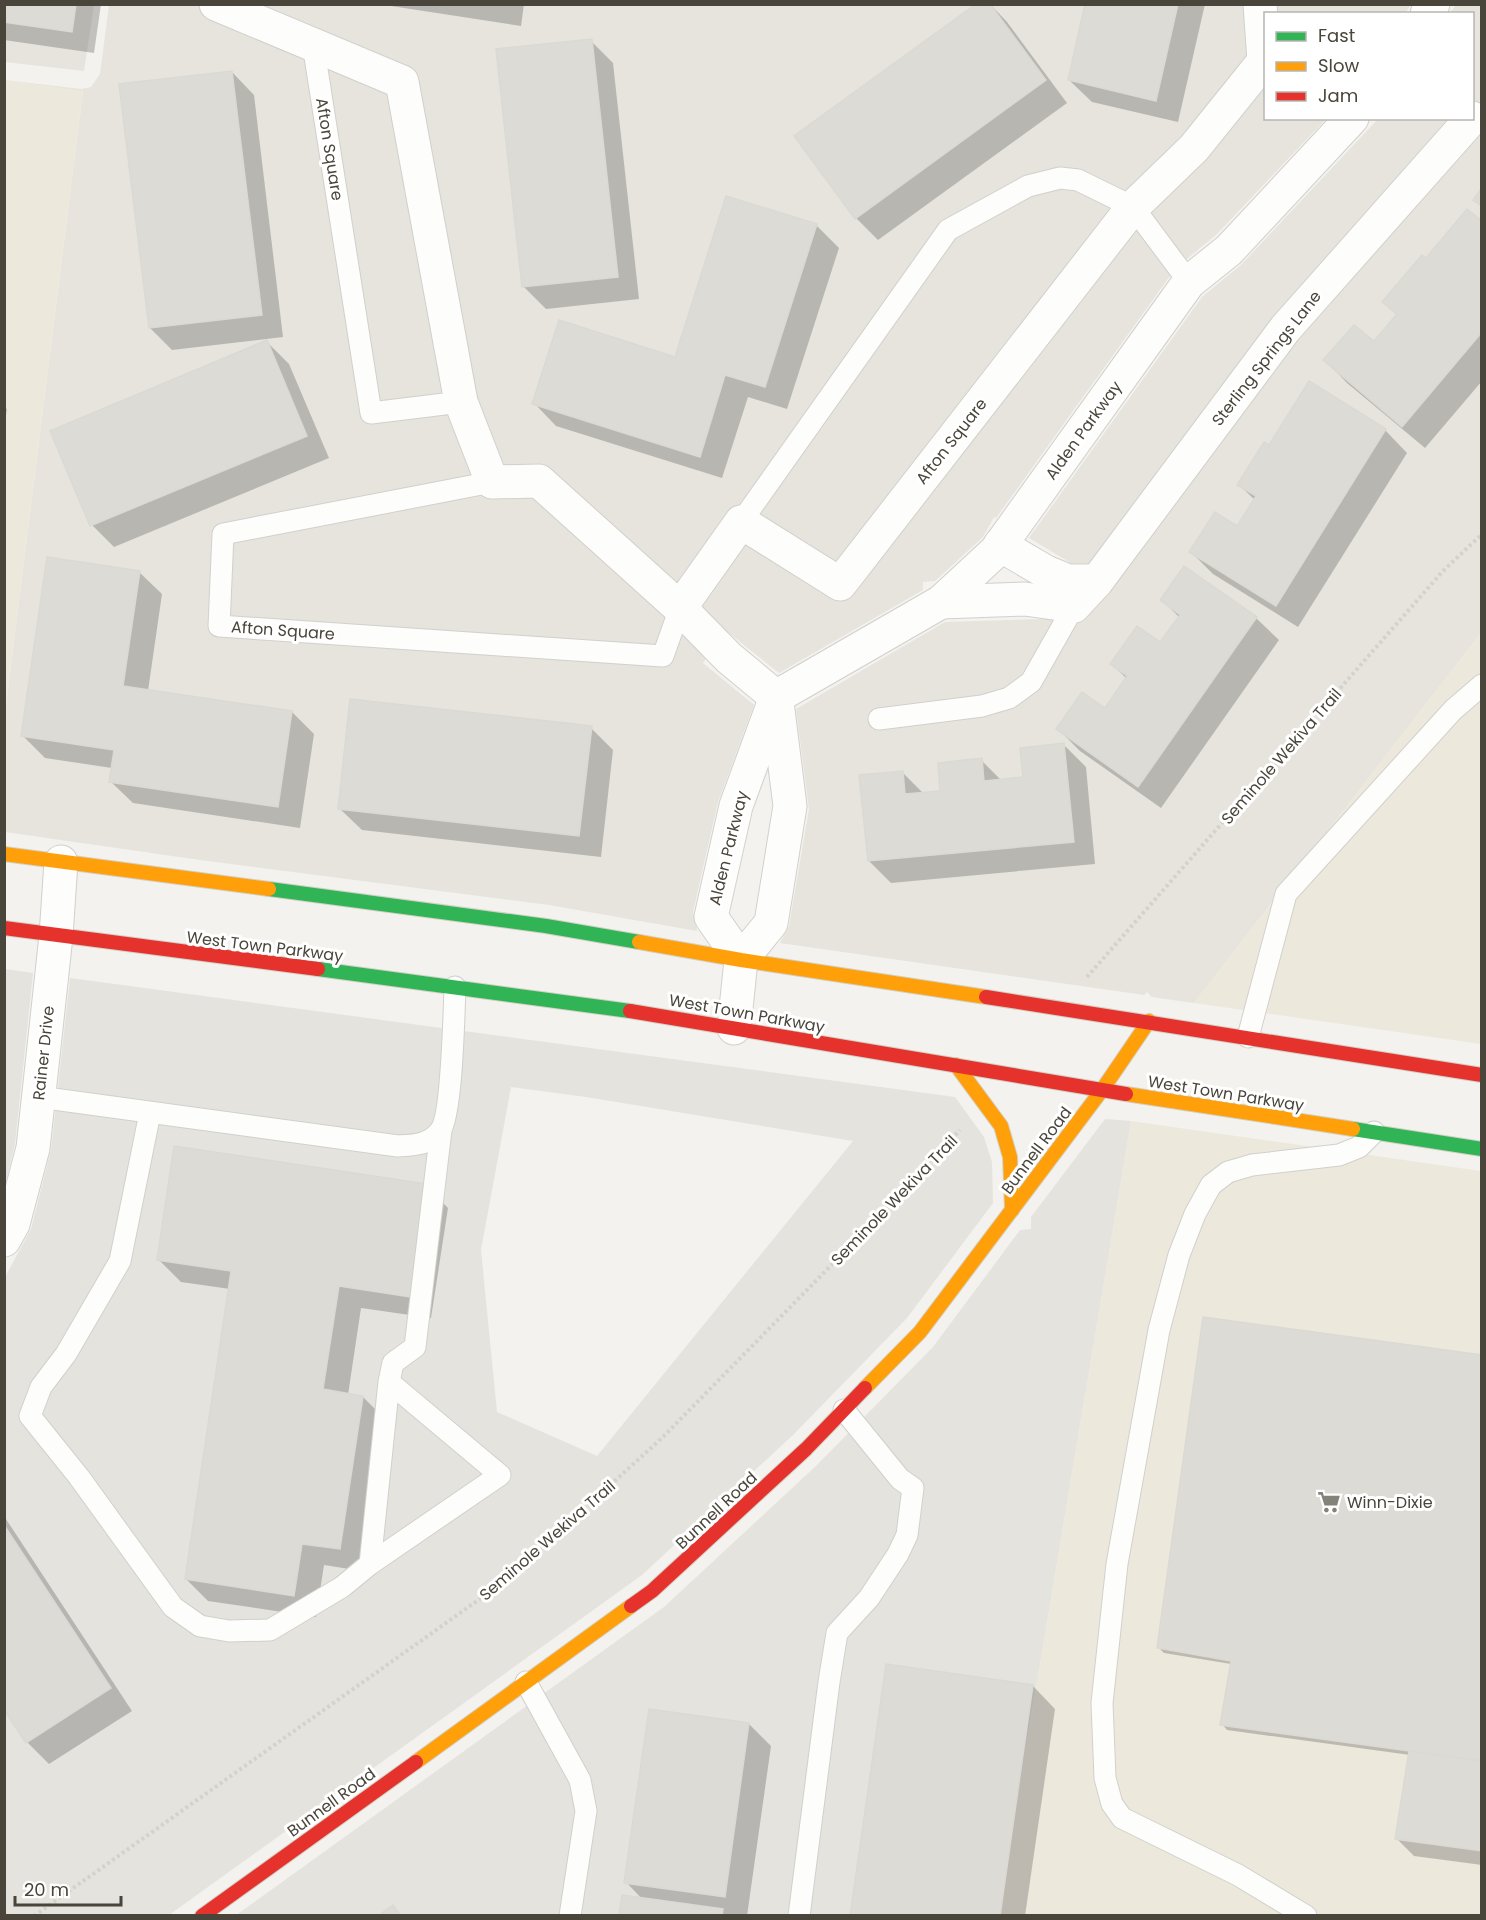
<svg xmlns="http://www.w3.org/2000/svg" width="1486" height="1920" viewBox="0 0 1486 1920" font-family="Poppins,sans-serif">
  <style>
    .residential { fill: #e6e4dd }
    .commercial { fill: #ede8dc }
    .industrial { fill: #e5e3de; fill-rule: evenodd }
    .shadow { fill: #0003 }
    .building { fill: #dddbd6; stroke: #dbd9d4; stroke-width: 1.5 }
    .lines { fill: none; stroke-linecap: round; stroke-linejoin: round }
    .lane-casing { stroke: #d1d0cc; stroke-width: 23 }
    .street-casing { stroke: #d1d0cc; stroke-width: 35 }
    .fast-casing { stroke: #d2d0c5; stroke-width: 16 }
    .slow-casing { stroke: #d2d0c5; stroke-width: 16 }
    .jam-casing { stroke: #d2d0c5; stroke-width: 16 }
    .path { stroke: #d3d2cc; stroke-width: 4; stroke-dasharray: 3 3; stroke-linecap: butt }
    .lane { stroke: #fdfdfc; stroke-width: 21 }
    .street { stroke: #fdfdfc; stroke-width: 33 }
    .fast { stroke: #30b455; stroke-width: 14 }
    .slow { stroke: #ff9f0a; stroke-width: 14 }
    .jam { stroke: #e5322d; stroke-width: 14 }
    .labels { text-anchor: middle; stroke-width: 6; stroke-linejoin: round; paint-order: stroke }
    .street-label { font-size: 16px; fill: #49453a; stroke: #fff }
    .poi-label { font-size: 16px; fill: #49453a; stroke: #fff; text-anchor: start }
  </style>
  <rect width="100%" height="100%" fill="#f3f2ee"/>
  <g class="residential">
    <path d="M5,5h89l-10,66 -79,-9z"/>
    <path d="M109,5h1302l-6,8 -139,1v104l60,1 -109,115 -42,35 -179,249 -2,-1 -11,20 -48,44 -12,1v8l-144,83 -55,-44 -21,34 51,42 -36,97 -25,110 4,19 -148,-26 -349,-45 -195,-28v-120l78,-620 -78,-12 76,9 10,-2 9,-13z"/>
    <path d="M1456,5h25v628l-287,370 -42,-6 -5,-5 -3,3 -364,-52 9,-17 20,-117 -13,-100 149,-87 98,-3v-25l10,6 18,-37 -42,-25 173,-241 39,-32 137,-146 94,-1v-104l-22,-1z"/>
  </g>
  <g class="commercial">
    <path d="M5,80l78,11 -78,621 -1,-632z"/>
    <path d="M1481,633v411l-287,-41z"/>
    <path d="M1131,1121l350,50v744l-483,1z"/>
  </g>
  <g class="industrial">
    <path d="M5,969l28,4 -18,171 -10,41z"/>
    <path d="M70,978l885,119 29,40 8,25 1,41 -86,115 -113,116 -152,141 -473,340 -164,1v-639l26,-48 20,-79zM511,1087l75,10 267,44 -256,315 -100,-44 -16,-162z"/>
    <path d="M1105,1119l26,2 -133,794 -763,1 429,-309 153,-142 116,-118 87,-117 11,-1v-12z"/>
  </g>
  <g class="shadow">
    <path d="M4,4h97l-7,49 -90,-13z"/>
    <path d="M378,4h146l-3,22z"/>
    <path d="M990,4l17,18 60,81 -189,137 -22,-22z"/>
    <path d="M1087,4h118l-27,118 -86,-20 -23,-22z"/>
    <path d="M591,41l22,22 26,236 -93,10 -22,-22z"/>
    <path d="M232,72l22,23 29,242 -111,13 -22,-22z"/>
    <path d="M727,198l90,28 22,22 -52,161 -39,-12 -26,81 -166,-52 -22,-23 142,-44z"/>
    <path d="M1482,223v158l-57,67 -78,-65 -22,-23 49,-17 23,-28 -13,-13z"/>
    <path d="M267,342l22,22 40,94 -215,89 -22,-22z"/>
    <path d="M1309,383l76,47 22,23 -109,174 -85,-53 -22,-22 47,-24 17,-28 -16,-15 31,-38z"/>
    <path d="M4,407l3,2 -3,19z"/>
    <path d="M1185,568l71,50 23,22 -118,168 -81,-57 -22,-22 48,-19 21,-31 -15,-15 49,-20 19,-26 -18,-18z"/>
    <path d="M139,572l23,22 -14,97 144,21 22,22 -14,94 -167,-25 -23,-22 2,-13 -67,-10 -23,-23z"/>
    <path d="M591,728l22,22 -12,107 -239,-27 -23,-22z"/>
    <path d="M1064,745l22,22 9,97 -204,19 -22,-22 33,-89 22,22 18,-2 39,-32 21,21 23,-2z"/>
    <path d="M426,1186l22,22 -17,110 -70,-10 -13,87 15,2 22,22 -23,152 -38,-6 -8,52 -108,-16 -22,-22 44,-290 -49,-7 -22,-22z"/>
    <path d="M1482,1357v508l-68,-9 -17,-17 13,-84 -183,-25 -5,-6 9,-60 -67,-11 -5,-5z"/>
    <path d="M4,1516l128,195 -83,53 -22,-22 -23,-34z"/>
    <path d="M1033,1686l22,23 -30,207h-173z"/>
    <path d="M749,1724l22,22 -24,170h-127l23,-16 -17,-18z"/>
  </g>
  <g class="building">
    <path d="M4,4h72l-4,28 -68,-10z"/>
    <path d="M976,4h14l56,76 -191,139 -61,-83z"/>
    <path d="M1085,4h93l-22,97 -88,-21z"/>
    <path d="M592,39l26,238 -96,10 -26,-238z"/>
    <path d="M232,71l30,244 -113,13 -30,-244z"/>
    <path d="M1482,188v18l-9,-6z"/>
    <path d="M726,196l91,28 -52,163 -40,-12 -25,82 -168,-53 27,-84 116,37z"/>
    <path d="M1467,209l15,12v111l-80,95 -79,-67 31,-35 20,16 23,-27 -15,-12 40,-47 4,3z"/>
    <path d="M267,340l40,96 -217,90 -40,-95z"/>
    <path d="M1309,381l77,48 -110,177 -87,-54 26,-40 22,14 19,-30 -19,-11 27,-43 5,3z"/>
    <path d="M47,557l93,14 -17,115 169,25 -14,96 -169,-25 5,-32 -93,-14z"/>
    <path d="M1184,566l73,51 -119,170 -82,-58 26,-37 23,16 22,-32 -17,-12 27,-38 23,16 20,-27 -20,-15z"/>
    <path d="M350,699l242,27 -13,110 -241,-27z"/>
    <path d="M1064,743l10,99 -206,19 -9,-86 44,-4 2,23 35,-3 -2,-28 44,-5 2,23 39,-4 -3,-29z"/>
    <path d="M174,1146l252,38 -16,113 -71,-11 -16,103 40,7 -23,153 -38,-5 -8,52 -109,-17 46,-308 -74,-11z"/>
    <path d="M1203,1317l279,38v406l-262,-36 11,-64 -74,-13z"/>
    <path d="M4,1525l107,163 -85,55 -22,-33z"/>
    <path d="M886,1664l147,21 -33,231h-150z"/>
    <path d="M649,1709l100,14 -24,174 -101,-14z"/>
    <path d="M1409,1751l73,10v90l-87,-12z"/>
    <path d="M622,1895l101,14 -1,7h-103z"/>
    <path d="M393,1905l8,11h-23z"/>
  </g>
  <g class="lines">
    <g class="lane-casing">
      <g id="lane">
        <path d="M313,44l58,369 90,-11"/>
        <path d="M492,482l-269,52 -4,92 444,30 17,-48"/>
        <path d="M741,522l207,-292 80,-44 32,-8 18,2 55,27 56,75"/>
        <path d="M879,719l103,-13 27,-8 22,-16 43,-76"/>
        <path d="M1248,1037l38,-143 167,-184 29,-25"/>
        <path d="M39,1097l359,49c17,-1 31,-1 42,-15 12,-15 14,-119 15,-144"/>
        <path d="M150,1113l-30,148 -54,93 -25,33 -11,29 49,61 94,130 27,19 29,5 41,-1 72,-43 28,-23"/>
        <path d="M389,1382l-19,182 130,-89 -111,-93 4,-19 22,-16 26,-217"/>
        <path d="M526,1682l54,98 6,31 -16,105"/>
        <path d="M799,1916l30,-234 8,-49 32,-35 29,-44 9,-19 6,-47 -13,-9 -56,-69"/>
        <path d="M1306,1916l-68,-41 -116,-57 -10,-14 -7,-26 -3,-75 15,-139 42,-234 20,-75 16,-41 16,-29 17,-13 24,-7 87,-10 20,-8 15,-15"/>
      </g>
    </g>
    <g class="street-casing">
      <g id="street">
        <path d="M216,4l186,78 59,320 31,80 47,-1 141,127 49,50 47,39"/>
        <path d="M1427,14l6,-10"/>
        <path d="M1000,545l46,27 22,9h29"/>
        <path d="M941,602l84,-3 49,7 23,-25 188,-252 187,-211"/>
        <path d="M680,608l61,-86 99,62 293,-377 61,-59 70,-87 -4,-57"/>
        <path d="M741,960l-30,-43 25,-111 40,-109 165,-95 55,-51 193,-269 40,-32 123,-132"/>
        <path d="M734,1028l7,-68 30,-37 19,-117 -13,-104"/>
        <path d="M4,1240l9,-16 20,-76 23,-212 5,-74"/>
      </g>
    </g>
    <g class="fast-casing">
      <g id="fast">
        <path d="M269,889l277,37 93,16"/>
        <path d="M318,969l312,42"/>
        <path d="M1353,1129l129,20"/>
      </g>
    </g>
    <g class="slow-casing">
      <g id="slow">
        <path d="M4,854l265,35"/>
        <path d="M639,942l102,18 245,37"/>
        <path d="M956,1065l45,61 9,31 2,53"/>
        <path d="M1126,1094l227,35"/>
        <path d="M865,1388l55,-56 182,-242 47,-69"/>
        <path d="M416,1762l215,-156"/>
      </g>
    </g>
    <g class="jam-casing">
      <g id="jam">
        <path d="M4,928l314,41"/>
        <path d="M986,997l496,78"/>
        <path d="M630,1011l496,83"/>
        <path d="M631,1606l21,-15 154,-142 59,-61"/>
        <path d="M202,1916l214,-154"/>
      </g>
    </g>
    <g class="path">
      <path d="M1087,977l356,-406 39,-37"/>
      <path d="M34,1916l471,-335 158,-144 236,-241 61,-66"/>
    </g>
    <use href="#lane" class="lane"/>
    <use href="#street" class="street"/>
    <use href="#fast" class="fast"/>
    <use href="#slow" class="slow"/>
    <use href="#jam" class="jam"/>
  </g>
  <defs>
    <g id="supermarket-bare" transform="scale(1.8)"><path d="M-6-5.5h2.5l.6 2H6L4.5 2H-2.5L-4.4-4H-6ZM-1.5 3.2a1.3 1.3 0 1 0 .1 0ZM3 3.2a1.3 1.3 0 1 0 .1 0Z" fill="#848279" stroke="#fff" stroke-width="2.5" paint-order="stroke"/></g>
  </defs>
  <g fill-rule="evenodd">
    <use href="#supermarket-bare" x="1329" y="1502"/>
  </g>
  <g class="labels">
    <g class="street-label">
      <text transform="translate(330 149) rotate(81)" y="6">Afton Square</text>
      <text transform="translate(1266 358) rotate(-52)" y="6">Sterling Springs Lane</text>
      <text transform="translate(1083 430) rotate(-54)" y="6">Alden Parkway</text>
      <text transform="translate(951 441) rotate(-52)" y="6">Afton Square</text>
      <text transform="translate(283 630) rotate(4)" y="6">Afton Square</text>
      <text transform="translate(1281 756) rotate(-49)" y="6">Seminole Wekiva Trail</text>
      <text transform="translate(728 848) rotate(-76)" y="6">Alden Parkway</text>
      <text transform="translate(265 946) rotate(7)" y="6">West Town Parkway</text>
      <text transform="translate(747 1013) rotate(10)" y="6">West Town Parkway</text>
      <text transform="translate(43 1053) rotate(-84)" y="6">Rainer Drive</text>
      <text transform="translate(1226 1093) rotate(9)" y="6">West Town Parkway</text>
      <text transform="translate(1036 1150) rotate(-53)" y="6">Bunnell Road</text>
      <text transform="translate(894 1200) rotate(-46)" y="6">Seminole Wekiva Trail</text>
      <text transform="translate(716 1510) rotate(-43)" y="6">Bunnell Road</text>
      <text transform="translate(547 1540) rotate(-41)" y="6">Seminole Wekiva Trail</text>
      <text transform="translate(331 1802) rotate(-36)" y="6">Bunnell Road</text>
    </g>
    <g class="poi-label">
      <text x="1347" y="1508">Winn-Dixie</text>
    </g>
  </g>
  <rect width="1486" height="1920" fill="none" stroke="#49453a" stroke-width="12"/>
  <rect x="1264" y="12" width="210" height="108" fill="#ffffff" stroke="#b6b5b0" stroke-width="1.5"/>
  <rect x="1276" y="32" width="30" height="9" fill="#30b455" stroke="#b6b5b0" stroke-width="1.5"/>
  <text x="1318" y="42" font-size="18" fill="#49453a">Fast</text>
  <rect x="1276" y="62" width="30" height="9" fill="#ff9f0a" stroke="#b6b5b0" stroke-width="1.5"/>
  <text x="1318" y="72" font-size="18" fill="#49453a">Slow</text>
  <rect x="1276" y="92" width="30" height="9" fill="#e5322d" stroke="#b6b5b0" stroke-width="1.5"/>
  <text x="1318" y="102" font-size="18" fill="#49453a">Jam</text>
  <path d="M15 1896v9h106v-9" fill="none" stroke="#49453a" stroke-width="3"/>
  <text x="24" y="1896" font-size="18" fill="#49453a" stroke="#ffffff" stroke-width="4.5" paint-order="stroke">20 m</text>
</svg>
